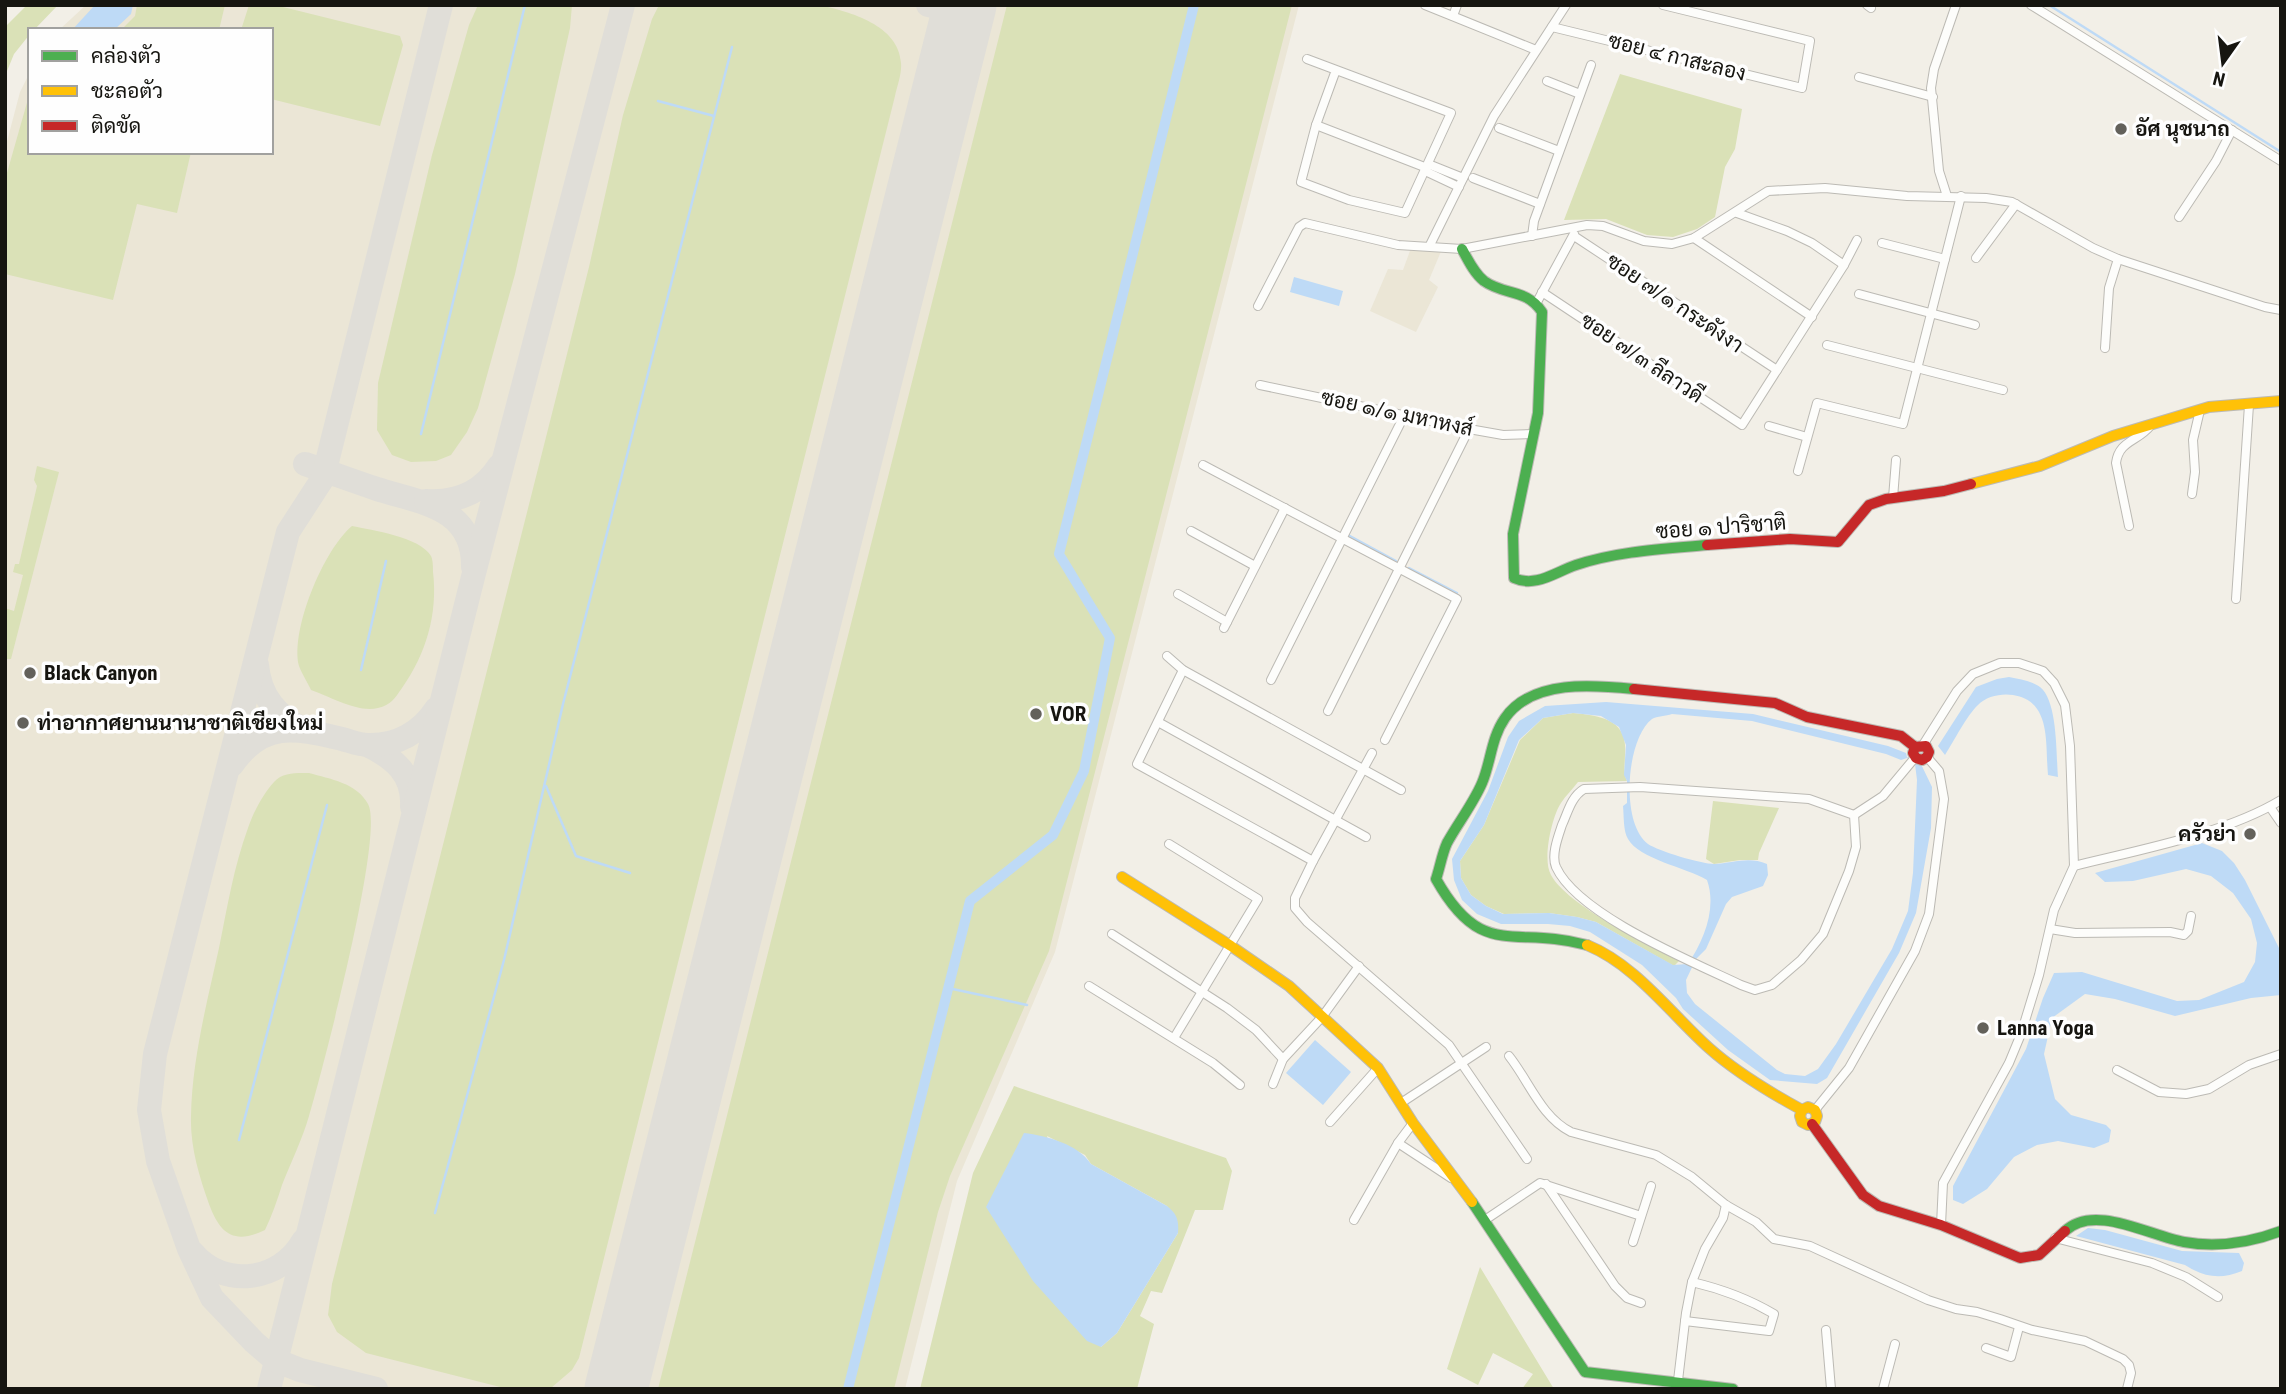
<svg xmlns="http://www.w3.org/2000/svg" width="2286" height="1394" viewBox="0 0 2286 1394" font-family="'Roboto Condensed',Sarabun,sans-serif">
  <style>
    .built { fill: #ebe6d6 }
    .green { fill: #dae1b7; fill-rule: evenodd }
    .water { fill: #bedaf6; fill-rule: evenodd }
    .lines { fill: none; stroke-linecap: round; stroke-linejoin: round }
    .stream { stroke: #bedaf6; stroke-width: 2.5 }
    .canal { stroke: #bedaf6; stroke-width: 10 }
    .taxiway { stroke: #e0ded8; stroke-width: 24 }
    .runway { stroke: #e0ded8; stroke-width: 63 }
    .street-casing { stroke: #bcbab4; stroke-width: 10 }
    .fast-casing { stroke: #bcbab4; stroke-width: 12 }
    .slow-casing { stroke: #bcbab4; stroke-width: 12 }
    .jam-casing { stroke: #bcbab4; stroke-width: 12 }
    .street { stroke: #fdfdfb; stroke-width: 8 }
    .fast { stroke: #4caf50; stroke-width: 10 }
    .slow { stroke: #ffc107; stroke-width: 10 }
    .jam { stroke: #c62828; stroke-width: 10 }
    .poi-dot { fill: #63615b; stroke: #fefefe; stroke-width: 2.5 }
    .labels { text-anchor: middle; stroke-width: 7; stroke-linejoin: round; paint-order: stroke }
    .street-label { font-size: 21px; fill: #161510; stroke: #fefefe }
    .poi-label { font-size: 21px; font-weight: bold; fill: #161510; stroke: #fefefe; text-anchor: start }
  </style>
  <rect width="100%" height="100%" fill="#f2efe7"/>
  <g class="built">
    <path d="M86,5h1213l-244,947 -98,229 -52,208h-900v-1240l15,-57 10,-20v80h241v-122h-212z"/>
    <path d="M1411,248l31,1 -13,31 9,7 -22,45 -46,-21 18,-42 15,1z"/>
  </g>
  <g class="green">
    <path d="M27,5h31l-24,25h-4v4l-16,20 -9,22v-49z"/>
    <path d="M137,5h88l-6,25h-98l14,-14z"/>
    <path d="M249,5h26l125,31 3,9 -23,81 -109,-27v-69h-30z"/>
    <path d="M478,5h94l-2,23 -55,246 -37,134 -11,24 -16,23 -15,6 -25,1 -19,-7 -15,-25 1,-47 54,-228 37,-130z"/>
    <path d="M659,5h161c30,7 79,20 81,58 1,11 -4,23 -6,33l-316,1262 -7,12 -21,18 -43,1 -142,-36 -29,-21 -9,-17 4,-31 257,-1017 34,-152 29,-96z"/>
    <path d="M1007,5h285l-243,946 -99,225 -12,36 -44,177h-236z"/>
    <path d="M1620,74l122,35 -7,40 -10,18 -10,50 -18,12 -24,8 -26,-2 -41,-16 -42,1z"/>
    <path d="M30,92v60h161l-14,61 -40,-9 -24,96 -108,-26v-94z"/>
    <path d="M37,466l22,6 -48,187h-6v-51l9,3 9,-36 -10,-3 2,-8h4l18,-78 -3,-6z"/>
    <path d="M352,526c20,4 68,11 79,30 2,4 2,11 2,16 5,42 -7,82 -31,116 -7,10 -11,17 -24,20 -20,5 -47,-11 -67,-18 -3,-7 -9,-16 -12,-24 -9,-36 25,-117 53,-140z"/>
    <path d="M1573,713c28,3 55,6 52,41 0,10 -2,19 2,27l-49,1c-5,7 -12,13 -17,21 -9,13 -19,57 -10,72 16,30 96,69 128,86l-5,5 -78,-44 -19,-5 -28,-4 -45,1 -18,-8 -15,-11 -10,-17 -1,-17 24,-36 36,-85 23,-22z"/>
    <path d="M309,773c21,6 48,10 59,31 17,30 -46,268 -59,312 -7,24 -18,46 -27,69 -5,16 -10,30 -17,45 -31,15 -45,4 -56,-26 -10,-28 -19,-58 -18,-88 1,-56 16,-114 28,-168 8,-40 15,-82 29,-120 5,-15 15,-34 26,-46 9,-10 22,-9 35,-9z"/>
    <path d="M1713,801l66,7 -20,45 -1,7h-18l-26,4 -8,-5z"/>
    <path d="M1014,1086l212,72 6,13 -9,39h-28l-33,83 -11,-2 -11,25 14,8 -17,65h-217l53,-216zM1047,1136l38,19 6,9 76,42 11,27 -61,100 -16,14z"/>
    <path d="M1480,1267l74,122h-32l11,-15 -40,-21 -15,32 -31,-16z"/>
  </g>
  <g class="water">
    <path d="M95,5h38l-2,9 -17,16h-42z"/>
    <path d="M1294,277l49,14 -4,15 -49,-14z"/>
    <path d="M2009,677c10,2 23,4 31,10 18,14 16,68 18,90l-10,-2c-3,-31 4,-74 -35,-80 -11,-2 -27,1 -35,10 -11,10 -24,36 -33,50l-7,-9 38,-59 21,-8z"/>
    <path d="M1606,702l147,12 135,32 18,7 1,4 9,6 4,-1 12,25 -1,41 -15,85 -17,40 -72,125 -10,6 -47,-4 -42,-30 -45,-41 -7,-11 -34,-33 -52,-33 -20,-6 -22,-2h-47l-24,-10 -15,-14 -8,-20 -2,-21 36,-68 20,-54 11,-16 26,-15zM1573,713l28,3 18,11 7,18 -2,30 3,6v22l-4,3c1,10 0,25 5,33 11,20 57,28 79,41 10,28 -3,60 -19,84l-15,1 -77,-43 -19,-5 -28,-4 -46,1 -17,-8 -15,-11 -10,-17 -1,-17 24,-36 35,-85 24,-22zM1672,714l80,7 134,33 15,6 6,-2 8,6 2,16 -4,93 -5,38 -16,38 -56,95 -18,25 -13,7 -20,-2 -8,-4 -82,-66 -8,-11 -1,-13 10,-21 10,-10 20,-45 6,-7 31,-11 5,-11 -1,-11c-18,-8 -34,-1 -53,0 -12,0 -56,-13 -66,-20 -28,-21 -22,-105 4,-125 5,-3 14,-3 20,-5z"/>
    <path d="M2202,843l20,8 12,12 11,17 36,72v43l-30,3 -76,18 -60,-17 -30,-5 -33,24 -8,36 11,45 16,16 35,10 5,5 -2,12 -15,6 -36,-7 -21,4 -23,12 -27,32 -24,15 -10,-4v-14l73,-137 17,-51 11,-25 28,-1 95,29 22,-1 45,-18 11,-20 2,-19 -6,-24 -18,-26 -22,-17 -25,-7 -53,12 -28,1 -10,-9z"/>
    <path d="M1315,1040l36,32 -28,33 -37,-32z"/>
    <path d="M1024,1133c23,3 54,11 67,31l76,42c10,8 12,14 11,27l-61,100 -16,14 -14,-6 -54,-60 -47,-74z"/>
    <path d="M2088,1228l17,2 77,21 57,2 5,10 -2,8c-22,9 -38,6 -57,-6l-109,-29z"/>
  </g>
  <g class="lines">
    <g class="stream">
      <path d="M2049,5l232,147"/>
      <path d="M658,101l56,15"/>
      <path d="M421,434l104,-429"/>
      <path d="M1348,535l48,26"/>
      <path d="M1409,568l48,25"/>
      <path d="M361,670l25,-109"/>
      <path d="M546,786l30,70 54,17"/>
      <path d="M948,988l79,17"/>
      <path d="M239,1140l88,-335"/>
      <path d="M435,1213l69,-253 59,-256 169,-657"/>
    </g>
    <path class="canal" d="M848,1389l122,-488 83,-66 31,-64 26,-133 -51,-84 135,-549"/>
    <g class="taxiway">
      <path d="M928,5l35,9"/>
      <path d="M305,464c24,8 48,17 72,25 44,14 97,18 96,78"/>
      <path d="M426,501c30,2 56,-8 73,-35"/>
      <path d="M257,665c3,32 20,51 48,65"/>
      <path d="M367,745c27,13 47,29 45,62"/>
      <path d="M232,765c31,-45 63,-37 110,-26 8,2 17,6 26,6 29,1 53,-13 68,-36"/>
      <path d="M193,1253c30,36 87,29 110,-12"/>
      <path d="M269,1389l204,-812 150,-572"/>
      <path d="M376,1389l-76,-19 -25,-10 -21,-18 -42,-44 -23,-49 -31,-88 -9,-51 6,-56 133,-522 35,-54 118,-473"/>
    </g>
    <path class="runway" d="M616,1389l349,-1384"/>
    <g class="street-casing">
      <g id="street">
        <path d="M1425,5l111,45"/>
        <path d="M1867,5l4,3"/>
        <path d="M2031,5l250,156"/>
        <path d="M1453,16l4,-11"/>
        <path d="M1552,27l250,61 8,-47 -147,-36"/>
        <path d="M1307,59l144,54 -46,100 -56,-13 -48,-18 15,-57 20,-55"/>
        <path d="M1859,77l74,20"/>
        <path d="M1547,81l33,13"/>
        <path d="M1316,125l111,43"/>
        <path d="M1499,128l60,23"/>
        <path d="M1428,164l35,14"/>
        <path d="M1425,171l34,16"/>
        <path d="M1473,178l67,26"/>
        <path d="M1947,196l-8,-25 -8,-83 3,-19 22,-64"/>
        <path d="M1737,213l50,18 25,12 32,22"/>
        <path d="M2179,217l37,-56 16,-31"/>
        <path d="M1532,236l2,-15 57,-156"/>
        <path d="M1574,236l203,134"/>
        <path d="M1694,238l118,79"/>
        <path d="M1882,243l63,16"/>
        <path d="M1430,245l64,-129 72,-111"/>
        <path d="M1976,258l40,-54"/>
        <path d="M1542,292l200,133 102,-160 13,-25"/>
        <path d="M1859,294l116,31"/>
        <path d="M1537,302l37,-68"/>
        <path d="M1258,306l41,-79 6,-4 93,22 64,4 125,-24 16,1 41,15 28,3 22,-6 74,-47 57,-3 82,8 79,2 26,4 81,46 25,11 147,48 16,3"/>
        <path d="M1827,345l176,45"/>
        <path d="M2105,348l4,-60 9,-29"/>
        <path d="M1260,385l209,44 34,6 31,-1"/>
        <path d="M1769,426l38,11"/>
        <path d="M1203,465l254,134 -72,141"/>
        <path d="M1798,471l19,-68 86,21 58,-228"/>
        <path d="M2192,494l3,-22 -2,-32 7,-30"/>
        <path d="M1893,498l3,-38"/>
        <path d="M2129,526l-13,-63c3,-23 22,-21 35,-38"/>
        <path d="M1191,531l64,35"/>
        <path d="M1178,594l49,28"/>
        <path d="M2236,599l13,-194"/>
        <path d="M1224,628l61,-120"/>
        <path d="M1167,656l16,14 218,120"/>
        <path d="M1183,670l-46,94 176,97"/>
        <path d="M1271,680l134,-266"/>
        <path d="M1328,711l141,-282"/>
        <path d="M1158,722l208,115"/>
        <path d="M1923,745l34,-54 16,-17 27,-11h19l24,8 11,12 11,22 5,41 4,120 -20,44 -15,65 -18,59 -12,29 -66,120 -2,42"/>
        <path d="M1372,753l-59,108 -18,37v10l12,14 142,123 78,114"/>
        <path d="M1640,787l169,12 45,16 2,32 -7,24 -26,63 -22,26 -29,25 -17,5 -14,-5c-48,-23 -163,-70 -185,-118 -5,-12 2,-30 6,-42 6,-13 9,-28 22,-36z"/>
        <path d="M2270,807l11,16"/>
        <path d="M1854,815l29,-19 30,-36"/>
        <path d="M1169,844l89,55 -84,139"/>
        <path d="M2074,866c64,-16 151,-32 207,-66"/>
        <path d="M2050,929l25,4 95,-1 14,3 4,-4 3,-15"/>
        <path d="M1112,934l115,74 29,22 27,29"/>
        <path d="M1089,986l124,77 27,22"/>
        <path d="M1509,1056c20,25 32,61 62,76l85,23 36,22 34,28 30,17 18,17 36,7 118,54 28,9 21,3 23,7 32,11 53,11 38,18 6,6 2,8 -4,16"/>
        <path d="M2117,1070l42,22 27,2 23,-5 40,-24 32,-11"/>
        <path d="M1273,1084l10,-25 39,-42 37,-51"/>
        <path d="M1401,1103l85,-56"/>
        <path d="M1815,1110l34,-42 66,-117 14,-37 15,-115 -5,-28 -12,-14"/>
        <path d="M1330,1122l48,-54"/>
        <path d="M1398,1143l53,35"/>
        <path d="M1546,1184l69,102 12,12 14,5"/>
        <path d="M1354,1220l44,-77 15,-20"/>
        <path d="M1485,1220l55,-37 101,33"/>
        <path d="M2055,1238l97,25 34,14 32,20"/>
        <path d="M1633,1242l18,-56"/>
        <path d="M1685,1321l84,10 5,-17c-27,-16 -52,-25 -82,-32"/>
        <path d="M1826,1330l5,59"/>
        <path d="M1986,1348l25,9 8,-30"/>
        <path d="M1677,1389l9,-76 6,-31 13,-33 18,-31 3,-13"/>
        <path d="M1883,1389l12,-45"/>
      </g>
    </g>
    <g class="fast-casing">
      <g id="fast">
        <path d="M1462,249c6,11 12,24 22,32 21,15 42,7 58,31l-4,101 -25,121 1,44c22,10 41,-6 62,-13 42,-14 88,-16 131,-20"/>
        <path d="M1587,945c-74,-20 -105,16 -151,-66 4,-12 6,-25 11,-36 11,-20 26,-39 35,-60 9,-21 9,-45 23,-65 27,-39 89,-33 129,-29"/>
        <path d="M1472,1202l113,170 148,17"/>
        <path d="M2065,1231c29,-28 85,5 119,11 34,6 65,1 97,-11"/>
      </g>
    </g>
    <g class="slow-casing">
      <g id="slow">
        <path d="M1971,484l69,-18 73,-30 96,-29 72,-6"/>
        <path d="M1122,877l109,69 58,40 89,82 35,55 59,79"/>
        <path d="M1587,945c49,20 83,68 122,103 28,25 60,44 93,62l6,-3 7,3 2,6 -2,6 -7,3 -6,-3 -2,-6 2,-6"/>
      </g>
    </g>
    <g class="jam-casing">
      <g id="jam">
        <path d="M1707,545l83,-6 48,3 31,-37 17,-6 58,-8 27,-7"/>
        <path d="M1634,689l141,14 32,14 94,19 14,11 11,-1 3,6 -2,5 -5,3 -6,-2 -3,-5 2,-6"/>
        <path d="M1812,1124l51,71 16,11 62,19 79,33 19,-3 26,-24"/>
      </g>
    </g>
    <use href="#street" class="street"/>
    <use href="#fast" class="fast"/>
    <use href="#slow" class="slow"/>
    <use href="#jam" class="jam"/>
  </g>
  <g class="poi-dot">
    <circle cx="2121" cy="129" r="7"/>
    <circle cx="30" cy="673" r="7"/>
    <circle cx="1036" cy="714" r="7"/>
    <circle cx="23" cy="723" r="7"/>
    <circle cx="2250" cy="834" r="7"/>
    <circle cx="1983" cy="1028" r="7"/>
  </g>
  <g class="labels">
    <g class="street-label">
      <text transform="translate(1677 57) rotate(14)" y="7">ซอย ๔ กาสะลอง</text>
      <text transform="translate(1675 303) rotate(34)" y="7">ซอย ๗/๑ กระดังงา</text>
      <text transform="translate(1642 358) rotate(34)" y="7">ซอย ๗/๓ ลีลาวดี</text>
      <text transform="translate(1397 413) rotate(12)" y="7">ซอย ๑/๑ มหาหงส์</text>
      <text transform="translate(1721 527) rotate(-4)" y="7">ซอย ๑ ปาริชาติ</text>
    </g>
    <g class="poi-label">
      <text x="2135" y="136">อัศ นุชนาถ</text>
      <text x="44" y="680">Black Canyon</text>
      <text x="1050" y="721">VOR</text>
      <text x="37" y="730">ท่าอากาศยานนานาชาติเชียงใหม่</text>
      <text x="2236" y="841" text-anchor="end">ครัวย่า</text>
      <text x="1997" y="1035">Lanna Yoga</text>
    </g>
  </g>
  <rect width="2286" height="1394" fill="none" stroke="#161510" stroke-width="14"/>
  <rect x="28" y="28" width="245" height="126" fill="#fefefe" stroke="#a1a19f" stroke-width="2"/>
  <rect x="42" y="51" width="35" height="10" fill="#4caf50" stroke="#a1a19f" stroke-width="2"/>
  <text x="91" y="63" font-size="21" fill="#161510">คล่องตัว</text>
  <rect x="42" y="86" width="35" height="10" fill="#ffc107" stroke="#a1a19f" stroke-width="2"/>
  <text x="91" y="98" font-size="21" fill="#161510">ชะลอตัว</text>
  <rect x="42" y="121" width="35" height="10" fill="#c62828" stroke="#a1a19f" stroke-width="2"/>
  <text x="91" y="133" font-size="21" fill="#161510">ติดขัด</text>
  <g transform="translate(2223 63) rotate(194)" stroke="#fefefe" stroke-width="5" paint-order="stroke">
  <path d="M0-5L12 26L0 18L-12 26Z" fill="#161510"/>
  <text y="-10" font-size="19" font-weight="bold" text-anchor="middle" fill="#161510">N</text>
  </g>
</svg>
